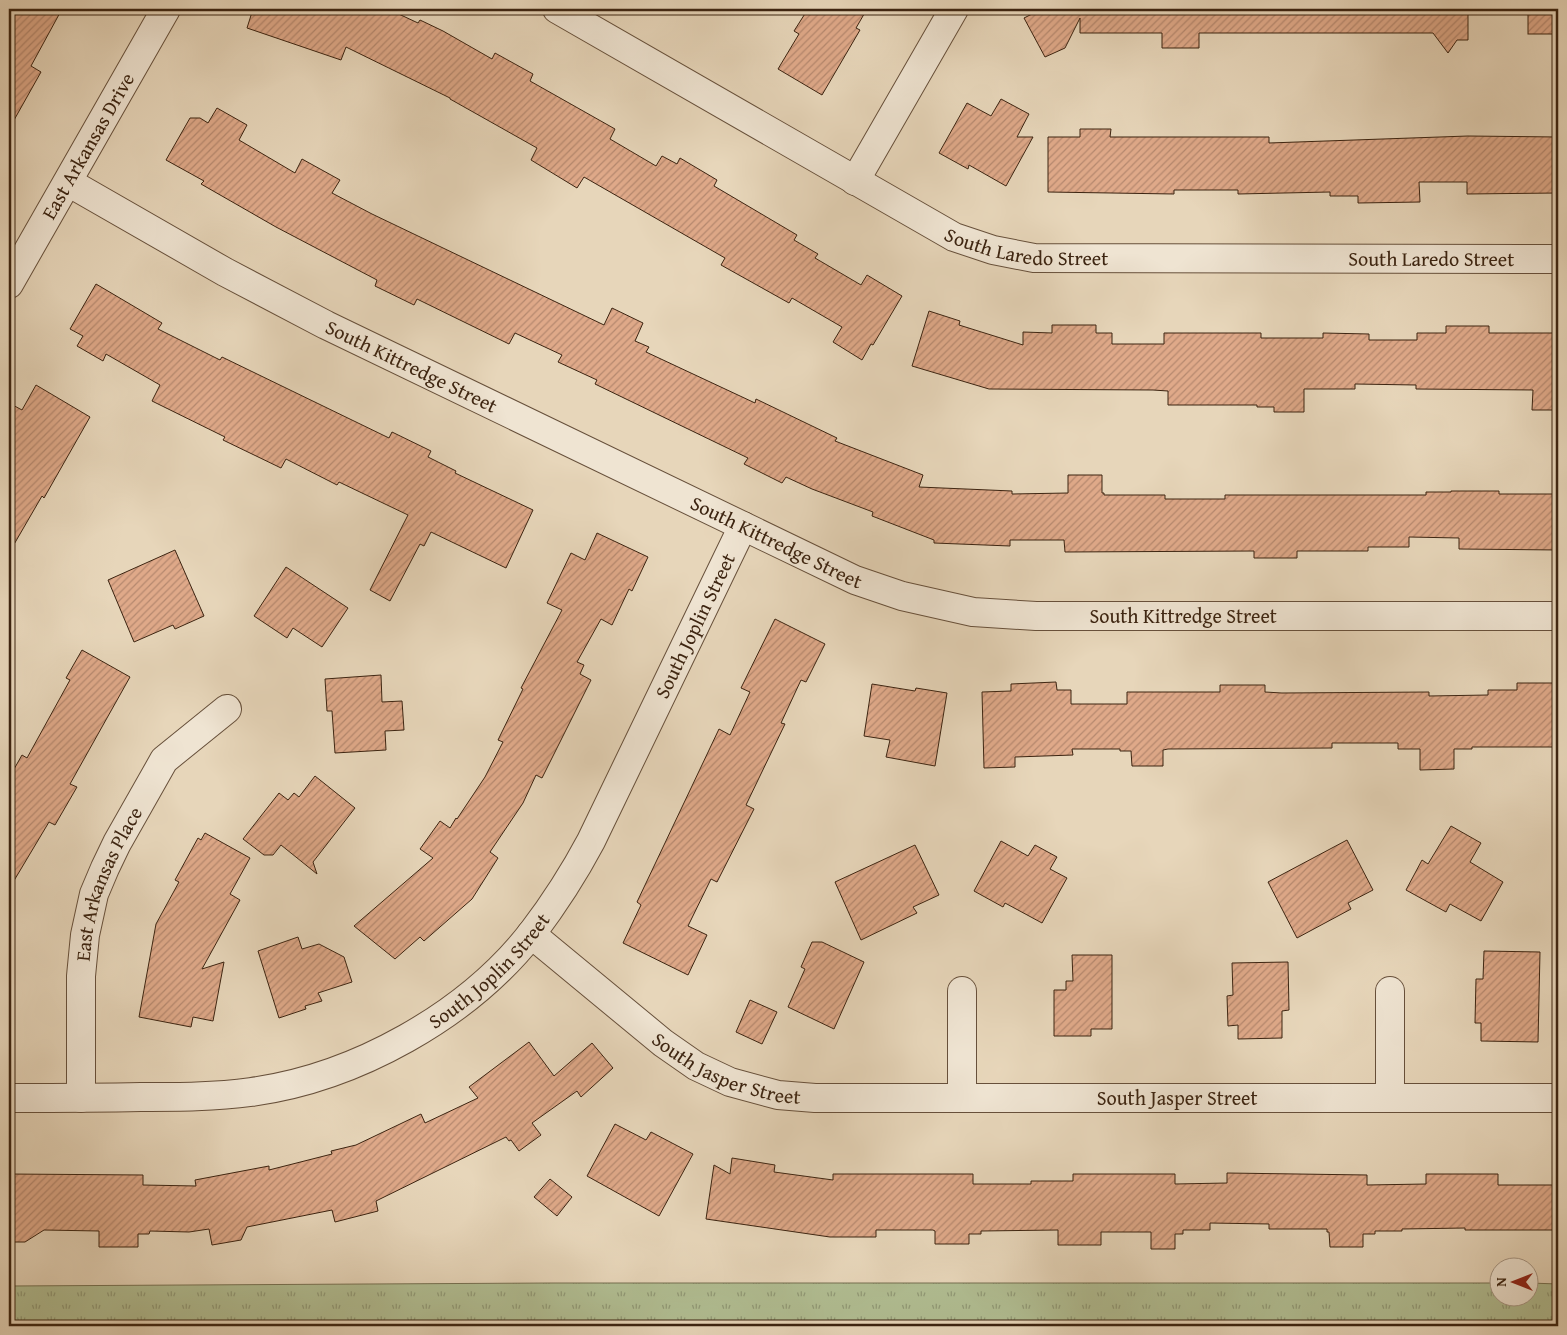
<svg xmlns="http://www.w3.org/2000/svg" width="1567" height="1335" viewBox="0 0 1567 1335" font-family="'Gentium Book Plus',serif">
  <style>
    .grass { fill: url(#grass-tufts); stroke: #767152 }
    .building { fill: url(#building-hatch); stroke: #3c2411 }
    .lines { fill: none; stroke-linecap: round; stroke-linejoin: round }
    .street-casing { stroke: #67503b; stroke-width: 30 }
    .street { stroke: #efe4d2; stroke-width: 28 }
    .labels { text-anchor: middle; stroke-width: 4.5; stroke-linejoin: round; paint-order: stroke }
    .street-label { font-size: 20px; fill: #3c2411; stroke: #efe4d2 }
  </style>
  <defs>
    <pattern id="grass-tufts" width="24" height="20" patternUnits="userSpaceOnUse" patternTransform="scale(1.25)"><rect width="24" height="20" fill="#b1be93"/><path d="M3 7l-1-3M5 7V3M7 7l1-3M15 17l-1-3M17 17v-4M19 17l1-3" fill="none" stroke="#919a77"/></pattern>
    <pattern id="building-hatch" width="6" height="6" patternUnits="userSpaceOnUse" patternTransform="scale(1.25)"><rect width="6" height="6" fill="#dfa989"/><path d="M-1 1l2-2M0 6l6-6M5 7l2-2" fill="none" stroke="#b6896f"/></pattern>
  </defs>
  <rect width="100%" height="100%" fill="#e7d6ba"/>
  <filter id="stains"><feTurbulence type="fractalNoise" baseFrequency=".004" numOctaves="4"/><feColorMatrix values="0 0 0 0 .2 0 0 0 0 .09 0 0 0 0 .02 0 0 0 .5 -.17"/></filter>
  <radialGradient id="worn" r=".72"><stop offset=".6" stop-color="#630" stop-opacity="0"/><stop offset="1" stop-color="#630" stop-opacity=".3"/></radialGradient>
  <path class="grass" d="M550,1283h949l1,15h30v-15l28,1v42h-1549v-40z"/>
  <g class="building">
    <path d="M9,9h53l-31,57 10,6 -32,57z"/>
    <path d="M253,9h135l30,14 2,-3 23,11 49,28 3,-6 38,21 -3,7 85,48 -5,10 46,27 6,-10 15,8 3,-6 37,22 -3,6 83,49 -3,5 24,14 -3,4 46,27 6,-10 35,21 -29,49 -2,-1 -9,16 -29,-18 9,-15 -50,-29 -3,5 -68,-38 4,-7 -141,-81 -7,11 -46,-28 6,-12 -87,-49v-1l-104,-51 -5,13 -94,-32z"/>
    <path d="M808,9h59l-11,19 4,2 -38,65 -44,-26 21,-35 -5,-3z"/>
    <path d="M1042,9h426v31h-11l-9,13 -15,-20h-234v15h-37v-15h-82v-15l-15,30 -20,9 -21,-39z"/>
    <rect x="1528" y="9" width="30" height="25"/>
    <path d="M1001,99l28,15 -12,23h16l-27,49 -37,-21 -1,4 -29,-16 28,-50 24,13z"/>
    <path d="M217,108l30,17 -8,15 56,33 7,-14 38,21 -8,13 40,21 232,111 8,-17 31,15 -8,18 14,6 -3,5 109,51 1,-4 81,39 -2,3 88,34 -4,12 93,4v3l56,-1v-18h34v18h2v2h61v4h60v-4h201v-3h25v-1h48v3h58l1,56 -99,-1v-11l-50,-1v10h-41v4h-71v7h-43v-7l-189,1 -1,-12h-54v6l-76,-3v-3l-62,-24 1,-4 -61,-23 -26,-12 -4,6 -38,-19 4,-6 -153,-74 2,-4 -39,-18 4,-7 -47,-22 -6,11 -92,-45 -3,6 -39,-19 2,-6 -101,-53 -75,-43 3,-3 -38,-21 24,-42h10l8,5z"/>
    <path d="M1080,129h31l-1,8h159v6l199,-7 90,1v56l-91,1v-12h-48l1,20 -62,1v-7h-28v-4l-92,2v-4h-64v4l-126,-2v-55h32z"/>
    <path d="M96,284l66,39 -4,6 62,31 2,-3 167,81 3,-6 39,19 -3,6 28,14 -1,2 78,37 -27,58 -75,-36 -7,14 -4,-2 -30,57 -20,-11 38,-75 -69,-33 -2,3 -51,-26 -5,9 -58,-28 2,-3 -73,-36 8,-16 -54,-31 -3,7 -26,-15 6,-10 -13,-7z"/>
    <path d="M929,311l31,10 -1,4 64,20v-13l29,1v-8h44v8h16v11h52v-11h97v5h62v-5l46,1v6h48v-7h29v-7h43v7h68l1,77h-26l1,-20 -117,-1v-4l-61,-1v5h-51v23h-30v-5h-17v-2h-89v-14l-15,-1 -164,-1 -77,-23z"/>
    <path d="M36,385l54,32 -46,81 -2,-2 -33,57v-150l13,7z"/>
    <path d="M597,533l51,24 -16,34 -3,-2 -17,36 -11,-6 -24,43 7,3 -4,9 11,6 -49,98 -6,-3 -13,28 -33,49 8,6 -26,41 -48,42 -4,-4 -25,22 -41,-33 79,-68 -13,-9 20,-28 10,7 6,-10 1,1 28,-42 18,-35 -5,-2 25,-51 -2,-1 41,-78 -15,-7 24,-50 14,7z"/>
    <path d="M175,550l29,66 -29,13 -2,-4 -39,17 -26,-62z"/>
    <path d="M286,567l62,41 -26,39 -29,-19 -6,10 -33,-22z"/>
    <path d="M775,619l50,25 -19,38 -5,-2 -20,43 4,1 -39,81 8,4 -37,73 -6,-3 -23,47 19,9 -19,40 -65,-32 18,-38 -4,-3 82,-173 11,6 20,-43 -9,-4z"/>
    <path d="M82,650l48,27 -60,107 7,3 -22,38 -6,-3 -40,67v-111l13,-23 5,3 43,-78 -4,-2z"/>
    <path d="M381,675l1,27 20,-1 2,29 -19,1 1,19 -51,3 -3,-42h-5l-2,-32z"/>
    <path d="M1056,682l1,8h14v14h56v-12h93v-7h45v7l17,1 147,-1v4l59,-1v-5h29v-7h41v64h-86v2h-18v20l-34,1v-21h-22v-6h-66v5l-164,1 -5,1v16h-31l-1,-15h-11v-2h-48l1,6 -58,2v10l-31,1 -2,-76 29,-1v-7z"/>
    <path d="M872,684l43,7 1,-3 31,5 -12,73 -49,-9 4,-17 -26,-4z"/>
    <path d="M315,776l40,32 -42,54 4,12 -36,-29 -8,10h-9l-21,-16 36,-46 9,7 6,-7 5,4z"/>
    <path d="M1451,826l30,17 -11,19 33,20 -22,39 -31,-17 -4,8 -40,-22 16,-30 6,4z"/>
    <path d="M205,833l45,25 -20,36 10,6 -38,69 22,-7 -11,59 -20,-4 -2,10 -52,-10 17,-93 23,-42 -4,-2 23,-42 3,2z"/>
    <path d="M1347,840l26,50 -25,13 3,6 -54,29 -29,-56z"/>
    <path d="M1001,841l27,15 7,-11 22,12 -7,12 17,9 -25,45 -37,-20 -2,4 -29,-16z"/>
    <path d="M915,845l24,50 -26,12 4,6 -56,27 -26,-58z"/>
    <path d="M298,937l4,12 17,-5 25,13 8,25 -34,11 4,8 -17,5 1,3 -27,9 -21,-67z"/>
    <path d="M812,942h10l42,20 -30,67 -46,-22 17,-38 -4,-2z"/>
    <path d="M1484,951l56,1 -2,90 -57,-1v-18h-6l1,-44h7z"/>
    <path d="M1072,955h40v74h-21v7h-37v-46h12v-9h7z"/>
    <path d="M1288,962l1,48 -7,1v27l-44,1v-14l-10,1 -1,-30 6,-1 -1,-32z"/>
    <path d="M750,1000l27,12 -15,32 -26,-12z"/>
    <path d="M529,1042l25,34 38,-33 21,25 -32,29 -4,-6 -45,32 9,12 -22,16 -8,-11 -2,1 -3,-4 -130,64 2,10 -43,11 -3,-12 -85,17 -6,13 -29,5 -3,-16 -20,3 -39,-1 -1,3h-11v13h-39v-16l-55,-1 -19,12h-16v-68l134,1v10l53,1 -1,-6 74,-14v4l63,-16 -1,-3 25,-6 65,-31 4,9 53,-25 -9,-11z"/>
    <path d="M615,1124l31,16 5,-8 42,22 -34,62 -72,-40z"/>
    <path d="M732,1158l43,7 -1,7 59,8v-6h140v10h58v-3h42v-7h102v10l52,-1v-10l140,2v10l59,-1v-10h72v11h60v45h-93v-2l-63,1v2h-27v3h-12v13h-33l-1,-15h-2v-3h-58v-5l-59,-1v7h-27v4h-8v15h-24v-17h-50v13h-43v-15l-77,1v3h-12v10h-34v-13l-2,-1h-57v7h-46l-124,-18 8,-54 16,9z"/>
    <path d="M550,1179l22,18 -15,19 -23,-19z"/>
  </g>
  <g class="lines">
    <g class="street-casing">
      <g id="street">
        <path id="s1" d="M557,9l397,228 39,13 41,8 524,1"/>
        <path d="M855,181l99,-172"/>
        <path id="s2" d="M68,182l157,90 101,53 529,255 47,16 71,16 63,4h522"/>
        <path id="s3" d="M9,284l157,-275"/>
        <path id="s4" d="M531,934l132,109 33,23 34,16 48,13 37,3h743"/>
        <path d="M962,991v107"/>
        <path d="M1390,991v107"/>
        <path id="s5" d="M9,1098c44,0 88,0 132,-1 37,0 74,0 110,-5 104,-14 216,-76 281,-159 22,-29 42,-60 59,-92l152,-315"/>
        <path id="s6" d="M81,1098v-122l4,-41 9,-41 11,-26 12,-25 47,-83 63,-51"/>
      </g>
    </g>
    <use href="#street" class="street"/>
  </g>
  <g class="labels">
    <g class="street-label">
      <text dy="7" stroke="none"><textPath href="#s3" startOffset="159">East Arkansas Drive</textPath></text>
      <text dy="7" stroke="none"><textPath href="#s1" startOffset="532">South Laredo Street</textPath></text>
      <text dy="7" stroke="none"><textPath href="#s1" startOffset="938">South Laredo Street</textPath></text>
      <text dy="7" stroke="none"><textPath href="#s2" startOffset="390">South Kittredge Street</textPath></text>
      <text dy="7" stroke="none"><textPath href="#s2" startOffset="795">South Kittredge Street</textPath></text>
      <text dy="7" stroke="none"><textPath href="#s2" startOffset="1215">South Kittredge Street</textPath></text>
      <text dy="7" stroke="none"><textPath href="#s5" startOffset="921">South Joplin Street</textPath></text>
      <text dy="7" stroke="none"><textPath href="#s6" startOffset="219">East Arkansas Place</textPath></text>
      <text dy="7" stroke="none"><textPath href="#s5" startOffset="515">South Joplin Street</textPath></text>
      <text dy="7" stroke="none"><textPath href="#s4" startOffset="241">South Jasper Street</textPath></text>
      <text dy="7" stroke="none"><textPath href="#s4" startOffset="698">South Jasper Street</textPath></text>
    </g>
  </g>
  <rect width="1567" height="1335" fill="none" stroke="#e7d6ba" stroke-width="30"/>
  <rect x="10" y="10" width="1547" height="1315" fill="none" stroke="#3c2411" stroke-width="2.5"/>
  <rect x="15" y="15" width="1537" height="1305" fill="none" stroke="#3c2411"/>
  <g transform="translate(1514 1282) rotate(270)"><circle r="24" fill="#efe4d2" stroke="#a79785"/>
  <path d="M0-4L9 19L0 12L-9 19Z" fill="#8f2418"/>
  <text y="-8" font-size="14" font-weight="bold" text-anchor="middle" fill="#3c2411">N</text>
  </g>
  <rect width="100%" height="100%" filter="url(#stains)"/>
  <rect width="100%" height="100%" fill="url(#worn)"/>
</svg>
